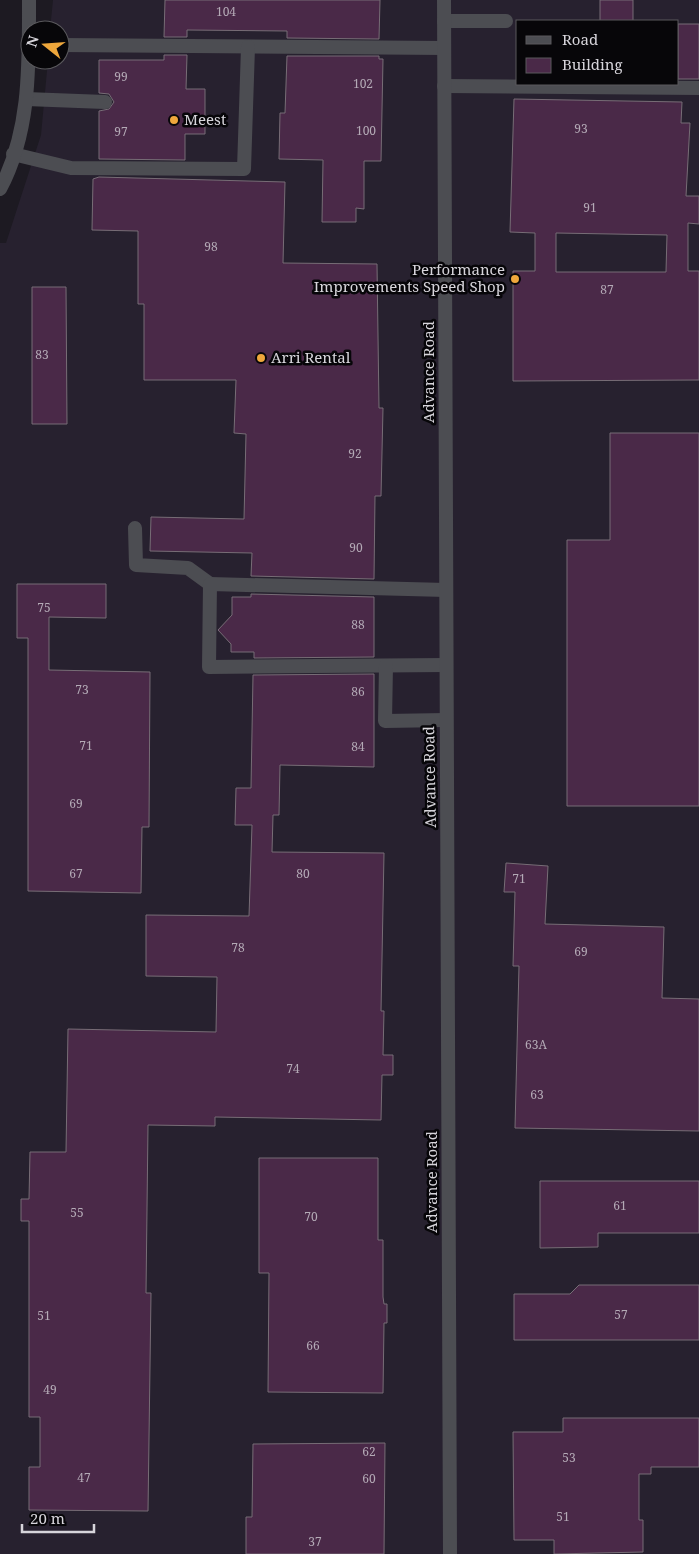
<svg xmlns="http://www.w3.org/2000/svg" width="699" height="1554" viewBox="0 0 699 1554" font-family="'Noto Serif',serif">
  <style>
    .built { fill: #27212f; fill-rule: evenodd }
    .building { fill: #4a2948; stroke: #776d76; fill-rule: evenodd }
    .lines { fill: none; stroke-linecap: round; stroke-linejoin: round }
    .service { stroke: #4c4d52; stroke-width: 14 }
    .minor { stroke: #4c4d52; stroke-width: 14 }
    .poi-dot { fill: #eea73c; stroke: #070609; stroke-width: 2 }
    .labels { text-anchor: middle; stroke-width: 5; stroke-linejoin: round; paint-order: stroke }
    .number-label { font-size: 12px; fill: #b4aab6 }
    .poi-label { font-size: 15px; fill: #d7d5db; stroke: #070609; text-anchor: start }
    .street-label { font-size: 15px; fill: #d7d5db; stroke: #070609 }
  </style>
  <rect width="100%" height="100%" fill="#1d1a22"/>
  <path class="built" d="M53,0h646v1554h-699v-1311h6l35,-108 7,-75h12v-30h-10zM518,21h160v63h-160z"/>
  <g class="building">
    <path d="M165,0h215l-1,39 -92,-1v-7l-100,-1v7h-23z"/>
    <rect x="600" y="0" width="33" height="21"/>
    <rect x="678" y="24" width="21" height="55"/>
    <path d="M164,55h23l-1,34h19v45h-20v26l-86,-1v-48l10,-2 5,-7 -5,-8 -10,-1v-33h65z"/>
    <path d="M287,56h92v3h4l-2,102h-17v48l-8,-1v14h-34l1,-62 -44,-1 1,-46h5z"/>
    <path d="M514,99l168,3 -1,21h9l-4,73h13v28l-11,-1v48h11v109l-186,1v-110h22v-38l-25,-1zM556,233l111,2 -1,37h-110z"/>
    <path d="M99,177l186,5 -2,81 94,1 2,144h4l-2,88h-6l-1,83 -123,-3 1,-23 -102,-2 1,-34 93,2 2,-85 -12,-1 2,-53h-92v-76h-6v-73l-46,-1 1,-51z"/>
    <path d="M32,287h34l1,137h-35z"/>
    <path d="M610,433h89v373h-132v-266h43z"/>
    <path d="M17,584h89v34l-57,-1v53l101,2 -1,155h-7l-1,66 -113,-2v-253h-11z"/>
    <path d="M251,594l123,3v60l-120,1v-6h-23v-8l-13,-14 14,-15v-18h19z"/>
    <path d="M374,674v93l-94,-2 -1,50h-6l-1,37 112,1 -3,158h3l-1,44h10v20h-11l-1,45 -166,-3v9l-67,-1 -2,168h5l-3,218 -119,-1v-43h11v-50h-11v-196h-8v-22h8l1,-47h36l2,-123 148,3 1,-55 -71,-1v-61l103,1 3,-91h-17l1,-37h15l2,-113z"/>
    <path d="M506,863l42,3 -3,58 119,3 -2,71 37,1v132l-184,-3 4,-162h-6l2,-74h-11z"/>
    <path d="M259,1158h119v82h5v57l1,7h3v19h-3l-1,70 -115,-1 1,-119h-10z"/>
    <path d="M540,1181h159v52h-101v14l-58,1z"/>
    <path d="M579,1285h120v55h-185v-46h56z"/>
    <path d="M563,1418h136v49h-48v7h-12v46h4v32l-89,2v-14h-40l-1,-108h50z"/>
    <path d="M385,1443l-1,111h-138v-37h6l1,-73z"/>
  </g>
  <g class="lines">
    <g class="service">
      <path d="M444,21h62"/>
      <path d="M60,45l384,3"/>
      <path d="M444,86l255,2"/>
      <path d="M26,99l79,3"/>
      <path d="M13,154l58,14 173,1 4,-122"/>
      <path d="M135,528l1,37 52,3 22,16"/>
      <path d="M446,590l-236,-6 -1,83 237,-2"/>
      <path d="M386,666l-1,55 61,-1"/>
    </g>
    <g class="minor">
      <path d="M444,0l6,1554"/>
      <path d="M0,189c31,-58 29,-126 29,-189"/>
    </g>
  </g>
  <g class="poi-dot">
    <circle cx="174" cy="120" r="5"/>
    <circle cx="515" cy="279" r="5"/>
    <circle cx="261" cy="358" r="5"/>
  </g>
  <g class="labels">
    <g class="number-label">
      <text x="226" y="16">104</text>
      <text x="121" y="81">99</text>
      <text x="363" y="88">102</text>
      <text x="581" y="133">93</text>
      <text x="366" y="135">100</text>
      <text x="121" y="136">97</text>
      <text x="590" y="212">91</text>
      <text x="211" y="251">98</text>
      <text x="607" y="294">87</text>
      <text x="42" y="359">83</text>
      <text x="355" y="458">92</text>
      <text x="356" y="552">90</text>
      <text x="44" y="612">75</text>
      <text x="358" y="629">88</text>
      <text x="82" y="694">73</text>
      <text x="358" y="696">86</text>
      <text x="86" y="750">71</text>
      <text x="358" y="751">84</text>
      <text x="76" y="808">69</text>
      <text x="76" y="878">67</text>
      <text x="303" y="878">80</text>
      <text x="519" y="883">71</text>
      <text x="238" y="952">78</text>
      <text x="581" y="956">69</text>
      <text x="536" y="1049">63A</text>
      <text x="293" y="1073">74</text>
      <text x="537" y="1099">63</text>
      <text x="620" y="1210">61</text>
      <text x="77" y="1217">55</text>
      <text x="311" y="1221">70</text>
      <text x="621" y="1319">57</text>
      <text x="44" y="1320">51</text>
      <text x="313" y="1350">66</text>
      <text x="50" y="1394">49</text>
      <text x="369" y="1456">62</text>
      <text x="569" y="1462">53</text>
      <text x="84" y="1482">47</text>
      <text x="369" y="1483">60</text>
      <text x="563" y="1521">51</text>
      <text x="315" y="1546">37</text>
    </g>
    <g class="poi-label">
      <text x="184" y="125">Meest</text>
      <text x="505" y="275" text-anchor="end">Performance<tspan x="505" dy="17">Improvements Speed Shop</tspan></text>
      <text x="271" y="363">Arri Rental</text>
    </g>
    <g class="street-label">
      <text transform="translate(429 372) rotate(-90)" y="5">Advance Road</text>
      <text transform="translate(430 777) rotate(-91)" y="5">Advance Road</text>
      <text transform="translate(432 1182) rotate(-90)" y="5">Advance Road</text>
    </g>
  </g>
  <rect x="516" y="20" width="162" height="65" fill="#070609" stroke="#5a595d"/>
  <rect x="526" y="36" width="25" height="8" fill="#4c4d52" stroke="#5a595d"/>
  <text x="562" y="45" font-size="15" fill="#d7d5db">Road</text>
  <rect x="526" y="58" width="25" height="15" fill="#4a2948" stroke="#5a595d"/>
  <text x="562" y="70" font-size="15" fill="#d7d5db">Building</text>
  <g transform="translate(45 45) rotate(287)"><circle r="24" fill="#070609" stroke="#5a595d"/>
  <path d="M0-4L9 19L0 12L-9 19Z" fill="#eea73c"/>
  <text y="-8" font-size="14" font-weight="bold" text-anchor="middle" fill="#d7d5db">N</text>
  </g>
  <path d="M22 1524v8h72v-8" fill="none" stroke="#d7d5db" stroke-width="2.5"/>
  <text x="30" y="1524" font-size="15" fill="#d7d5db" stroke="#070609" stroke-width="4" paint-order="stroke">20 m</text>
</svg>
